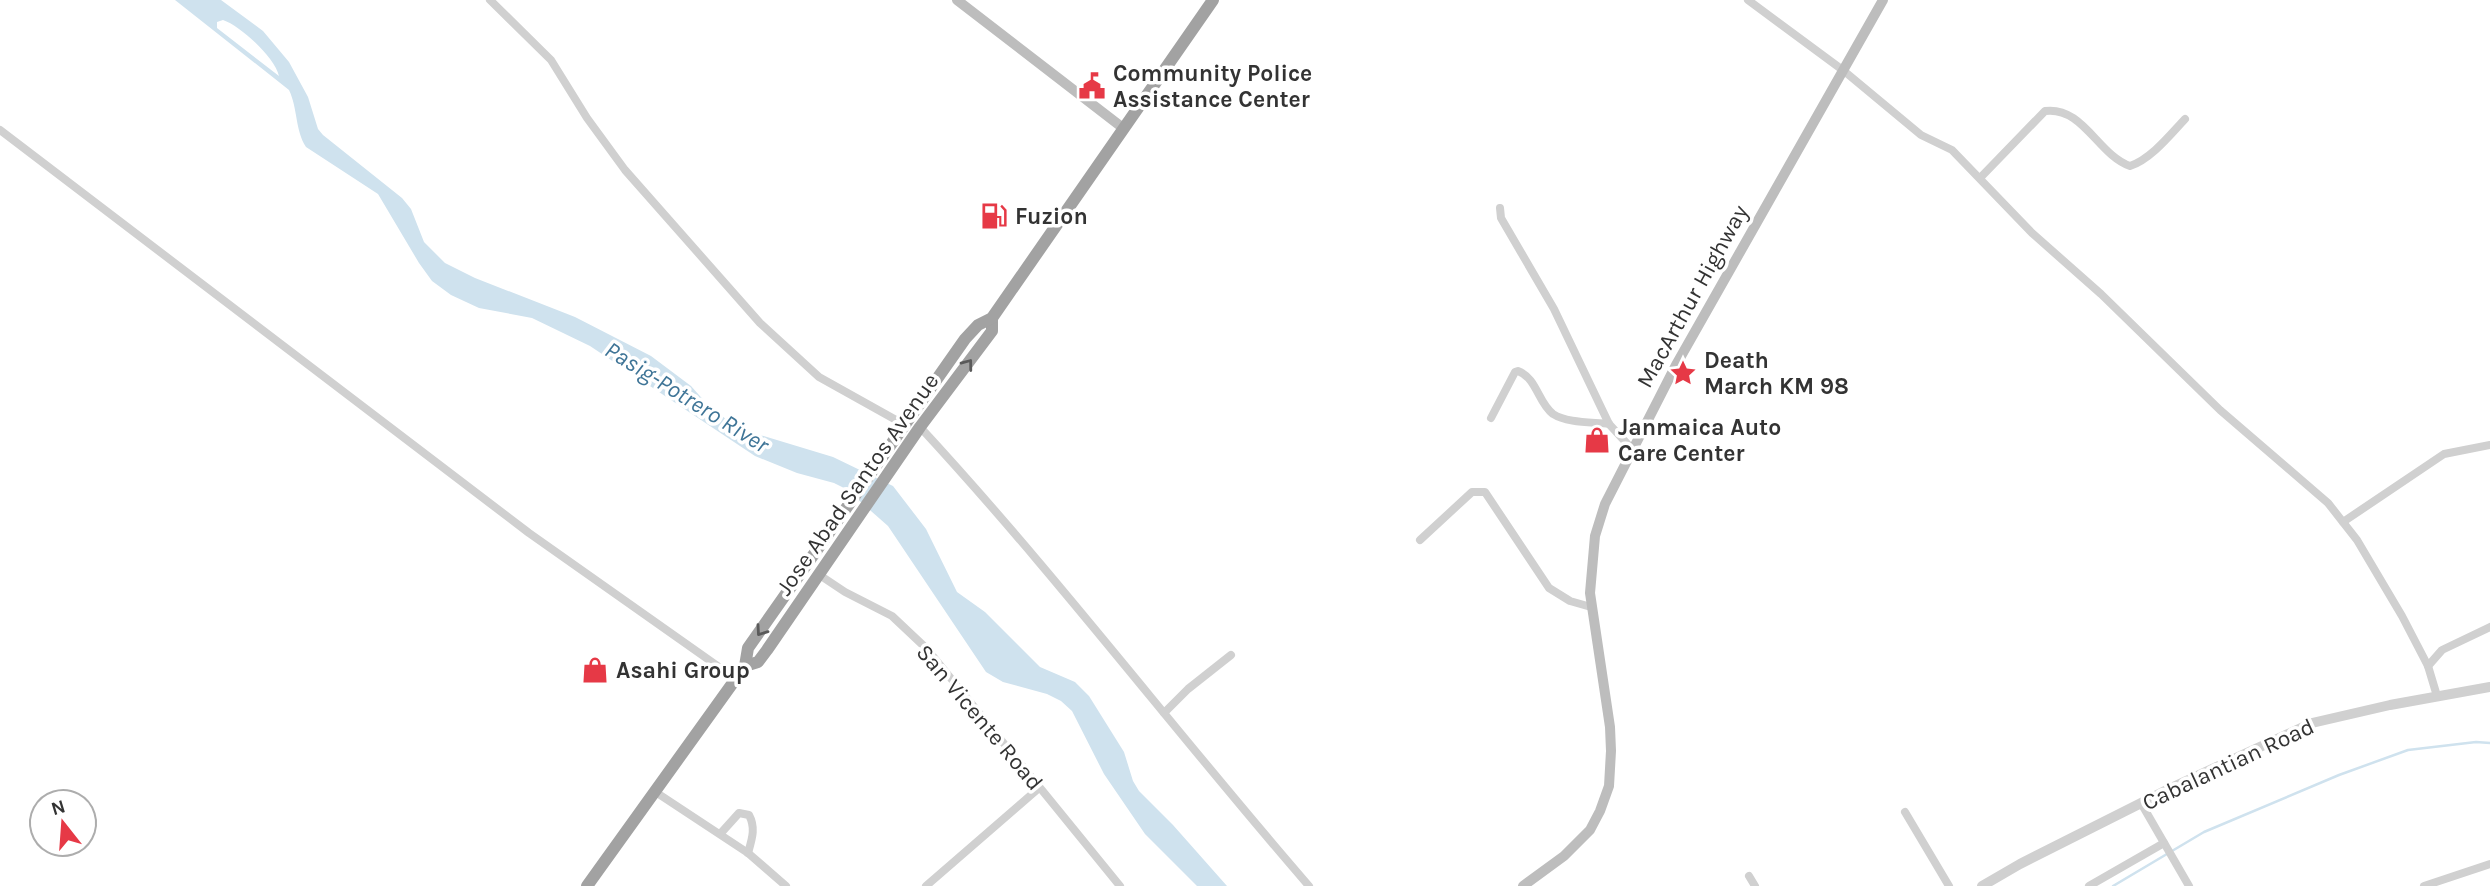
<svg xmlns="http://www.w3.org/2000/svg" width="2490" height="886" viewBox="0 0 2490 886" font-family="Karla,sans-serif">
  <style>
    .water { fill: #cfe2ee; fill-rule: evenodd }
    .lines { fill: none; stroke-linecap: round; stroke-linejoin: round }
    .stream { stroke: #cfe2ee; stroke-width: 2.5 }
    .minor { stroke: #d0d0d0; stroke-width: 8 }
    .tertiary { stroke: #d0d0d0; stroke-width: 10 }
    .secondary { stroke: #bdbdbd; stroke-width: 10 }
    .trunk { stroke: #a2a2a2; stroke-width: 12 }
    .oneway { stroke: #5a5a5a }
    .labels { text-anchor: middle; stroke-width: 7; stroke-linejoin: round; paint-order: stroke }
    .poi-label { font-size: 23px; font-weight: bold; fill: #333; stroke: #fff; text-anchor: start }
    .street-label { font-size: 23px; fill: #333; stroke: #fff }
    .water-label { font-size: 24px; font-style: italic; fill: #3f7597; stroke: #fff }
  </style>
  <rect width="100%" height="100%" fill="#fff"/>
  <path class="water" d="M175,0h46l42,31 26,31 19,35 10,32 5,6 79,63 9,11 13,33 21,21 30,15 100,39 76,39 40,30 16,18 20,16 33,15 73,22 60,29 33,43 31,63 28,20 55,55 35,15 14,14 35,56 9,29 6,10 34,34 54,61h-30l-52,-52 -41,-60 -32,-63 -11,-10 -14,-7 -44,-12 -17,-10 -98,-146 -42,-37 -12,-6 -37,-10 -42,-17 -165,-110 -58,-28 -53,-10 -28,-13 -19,-14 -13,-18 -41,-69 -72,-47c-11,-17 -8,-38 -17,-57zM223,20c18,6 52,38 56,56l-62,-48v-6z"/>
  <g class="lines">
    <path class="stream" d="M2113,886l91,-54 135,-57 69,-25 68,-8 14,1"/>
    <g class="minor">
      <path d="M490,0l61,60 36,58 38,52 135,153 59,54 86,48"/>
      <path d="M1748,0l96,71 77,64 31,15 80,83 69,61 119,116 108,93 29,37 45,76 26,50 9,30"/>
      <path d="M0,130l529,403 207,146"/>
      <path d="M1981,177l64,-66c38,-5 53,44 85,55 21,-7 40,-31 55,-47"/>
      <path d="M1500,208l1,10 53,91 55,115 23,25"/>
      <path d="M1491,418l24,-46 3,-1c19,7 20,32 35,43 14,9 39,8 56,10"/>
      <path d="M920,427c136,147 257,307 389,459"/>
      <path d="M2343,522l101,-68 46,-9"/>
      <path d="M1420,540l52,-48h13l64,96 21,13 21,6"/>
      <path d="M818,574l27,18 47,24 35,33 193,237"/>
      <path d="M2428,666l14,-16 48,-23"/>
      <path d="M1164,713l24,-24 43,-34"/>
      <path d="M654,791l94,62 38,33"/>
      <path d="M2141,803l48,83"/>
      <path d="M1905,812l44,74"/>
      <path d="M721,833l18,-20 10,2c7,13 3,24 -1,38"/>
      <path d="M1749,876l6,10"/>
      <path d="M926,886l113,-98"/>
      <path d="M2089,886l75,-43"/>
      <path d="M2424,886l66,-22"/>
    </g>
    <path class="tertiary" d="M1982,886l38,-22 151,-76 141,-65 78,-18 100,-18"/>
    <g class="secondary">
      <path d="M957,0l166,128"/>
      <path d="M1523,886l41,-30 26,-26 10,-19 9,-25 2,-35 -1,-24 -20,-134 5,-57 10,-32 71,-139 207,-365"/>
    </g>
    <g class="trunk">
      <path d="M745,666l13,-4 9,-12 153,-223 72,-96v-13"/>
      <path d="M587,886l158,-220 3,-18 217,-309 13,-14 14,-7 221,-318"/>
    </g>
  </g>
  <defs><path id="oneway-chevron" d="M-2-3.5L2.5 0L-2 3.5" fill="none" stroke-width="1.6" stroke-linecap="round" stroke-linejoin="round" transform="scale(1.75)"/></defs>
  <g class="oneway">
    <use href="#oneway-chevron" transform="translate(968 364) rotate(-53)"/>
    <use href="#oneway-chevron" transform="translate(761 631) rotate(125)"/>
  </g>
  <defs>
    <g id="civic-bare" transform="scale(2.1)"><path d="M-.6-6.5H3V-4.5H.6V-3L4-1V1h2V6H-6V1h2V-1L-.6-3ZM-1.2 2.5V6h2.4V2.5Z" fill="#e63946" stroke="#fff" stroke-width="2.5" paint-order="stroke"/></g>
    <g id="fuel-bare" transform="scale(2.1)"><path d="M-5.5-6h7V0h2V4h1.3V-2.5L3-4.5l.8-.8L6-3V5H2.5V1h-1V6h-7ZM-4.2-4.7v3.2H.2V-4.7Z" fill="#e63946" stroke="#fff" stroke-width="2.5" paint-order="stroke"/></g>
    <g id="sight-bare" transform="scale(2.1)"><path d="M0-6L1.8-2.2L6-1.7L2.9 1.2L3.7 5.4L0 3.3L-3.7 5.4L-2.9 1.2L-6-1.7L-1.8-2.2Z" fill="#e63946" stroke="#fff" stroke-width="2.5" paint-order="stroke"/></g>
    <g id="shop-bare" transform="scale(2.1)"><path d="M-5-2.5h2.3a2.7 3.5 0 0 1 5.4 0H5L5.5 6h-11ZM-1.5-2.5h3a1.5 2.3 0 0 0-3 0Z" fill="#e63946" stroke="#fff" stroke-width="2.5" paint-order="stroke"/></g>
  </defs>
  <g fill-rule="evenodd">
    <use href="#civic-bare" x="1092" y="86"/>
    <use href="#fuel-bare" x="994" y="216"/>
    <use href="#sight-bare" x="1683" y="373"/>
    <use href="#shop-bare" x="1597" y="440"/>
    <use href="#shop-bare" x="595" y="670"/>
  </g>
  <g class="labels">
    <g class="poi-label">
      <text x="1113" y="81">Community Police<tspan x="1113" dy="26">Assistance Center</tspan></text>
      <text x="1015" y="224">Fuzion</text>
      <text x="1704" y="368">Death<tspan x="1704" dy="26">March KM 98</tspan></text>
      <text x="1618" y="435">Janmaica Auto<tspan x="1618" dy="26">Care Center</tspan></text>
      <text x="616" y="678">Asahi Group</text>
    </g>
    <g class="street-label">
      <text transform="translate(1692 296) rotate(-61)" y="8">MacArthur Highway</text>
      <text transform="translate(857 484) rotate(-55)" y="8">Jose Abad Santos Avenue</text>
      <text transform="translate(980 717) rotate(50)" y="8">San Vicente Road</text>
      <text transform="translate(2228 764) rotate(-25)" y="8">Cabalantian Road</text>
    </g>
    <g class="water-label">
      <text transform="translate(687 397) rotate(32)" y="8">Pasig-Potrero River</text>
    </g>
  </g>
  <g transform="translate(63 823) rotate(343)"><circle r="33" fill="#ffffff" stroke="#adadad" stroke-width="2"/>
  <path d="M0-5L12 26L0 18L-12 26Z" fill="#e63946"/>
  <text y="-10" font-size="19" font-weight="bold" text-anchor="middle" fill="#333333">N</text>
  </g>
</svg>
